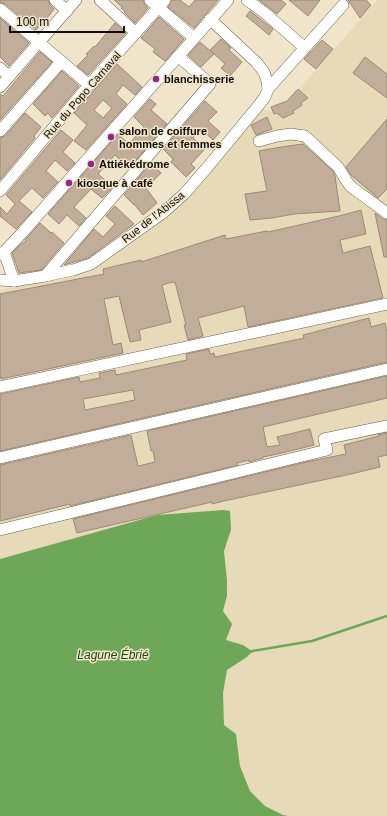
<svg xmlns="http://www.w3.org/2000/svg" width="387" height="816" viewBox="0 0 387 816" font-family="Helvetica,sans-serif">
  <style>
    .built { fill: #e7dab9 }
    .water { fill: #6fa758 }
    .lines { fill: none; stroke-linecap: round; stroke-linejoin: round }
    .stream { stroke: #6fa758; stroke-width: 2.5 }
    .building { fill: #c2ad9a; stroke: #9d8976; fill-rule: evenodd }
    .minor-casing { stroke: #69614a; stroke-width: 12 }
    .minor { stroke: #fff; stroke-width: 11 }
    .poi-dot { fill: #8f278c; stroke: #f0e5cb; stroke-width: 1.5 }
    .labels { text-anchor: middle; stroke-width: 3; stroke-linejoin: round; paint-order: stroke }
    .poi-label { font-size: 11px; font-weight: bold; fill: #0f0c04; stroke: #f0e5cb; text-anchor: start }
    .street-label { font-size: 11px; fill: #0f0c04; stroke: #f0e5cb }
    .water-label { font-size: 12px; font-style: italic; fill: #224710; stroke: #f0e5cb }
  </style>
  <rect width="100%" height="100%" fill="#f0e5cb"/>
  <path class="built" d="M377,0h10v816h-99l-5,-1 -18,-9 -15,-15 -10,-25 -4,-32 -12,-9 -1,-32 4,-23 20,-13 -4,-12 -17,-5 -3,-29 4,-15v-16l-3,-29 7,-21 -8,-20 -66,5 -157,44v-269l98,-23 92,-71 72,-86 18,1z"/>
  <path class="water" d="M223,510l7,1 1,19 -7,21 3,29v16l-4,15 9,13 -6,16 17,5 9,6 -5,6 -20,13 -4,23 1,32 12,9 4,32 10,25 15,15 18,9 5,1h-288v-257l157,-44z"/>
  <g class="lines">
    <path class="stream" d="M249,653l3,-2 60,-10 75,-25"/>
  </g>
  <g class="building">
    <path d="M0,0h48l2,5 4,4 -7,9 2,2 -4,5 -3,-2 -6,7 -31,-26 -5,-2z"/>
    <path d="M114,0h29l1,3 4,5 -13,15 -11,-11 1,-1 -4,-3 1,-1z"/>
    <path d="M172,0h8l9,7 6,-7h23l-24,28 -26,-21 2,-3z"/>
    <path d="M259,0h22l5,4 -9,10z"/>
    <path d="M289,0h31l-12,16z"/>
    <path d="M348,0h18l5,5 -11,13z"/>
    <path d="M250,11l23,18 -4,6 -23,-19z"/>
    <path d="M159,17l25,22 -19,22 -12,-9 2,-3 -14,-11z"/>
    <path d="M0,18l29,25 -20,23 -9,-9z"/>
    <path d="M115,23l11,10 -38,42 -11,-9 11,-11 -2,-1 8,-8 1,1z"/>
    <path d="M221,39l10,9 -2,2 13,12 -12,14 -9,-8 4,-4 -15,-14z"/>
    <path d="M322,40l11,9 -17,20 -12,-10z"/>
    <path d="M200,42l14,12 -13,13 -13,-12z"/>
    <path d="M40,52l12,10 -52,58v-26l3,2z"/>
    <path d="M365,57l22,17v24l-34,-25z"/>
    <path d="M117,64l25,23 -7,8 -12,-10 -7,9 11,10 -41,46 -12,-9 13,-16 -13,-12zM103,100l9,8 -9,10 -9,-8z"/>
    <path d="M62,71l17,15 -27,32 -4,-5 -3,3 -12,-12z"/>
    <path d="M298,89l10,9 -7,5 1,2 -9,6 1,2 -11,5 -6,-5 -3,1 -3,-7 16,-6z"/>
    <path d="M150,99l6,5 -5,6 16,14 -38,44 -14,-13 -17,19 15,13 -11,11 -11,-9 -17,18 12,11 -7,8 -12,-11 -8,9 -11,-10 70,-80 11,10 15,-17 -10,-10z"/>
    <path d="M205,101l12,11 -9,9 12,11 -7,8 -12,-11 -8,9 12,11 -14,15 4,4 -9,9 -15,-15 2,-3 -10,-10z"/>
    <path d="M25,113l16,14 -7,9 1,2 -35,42v-42l5,-2z"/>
    <path d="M267,117l5,12 -16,6 -5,-10z"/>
    <path d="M387,119v70l-9,9 -27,-23 -5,-8z"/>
    <path d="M61,130l12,10 -10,12 12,11 -8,8 -12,-11 -9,11 12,11 -15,16 -11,-10 -13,13 13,11 -16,17 -16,-13v-9l7,7 8,-10 -9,-9z"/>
    <path d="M303,144l30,27 2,5 5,35 -46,3 -22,4 -22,2 -5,-26 22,-3 -8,-40 22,-4z"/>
    <path d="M151,163l10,10 -15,15 11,15 -14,12 -9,-11v1l-10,-10z"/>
    <path d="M115,206l19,18 -46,34 -24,7 30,-36 9,8 12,-13 -9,-8z"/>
    <path d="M361,210l5,24 -26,6 3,13 27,-7 13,52 -135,29 -4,-21 -46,12 5,18 -15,4 -4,-15h2l-11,-43 -2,1v-1l-11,3 9,37 -32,8 2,10 -11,2 -11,-46 -15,3 9,46 8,-2 2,10 -122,26 -1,-6v-79l104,-20 -1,-5 38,-9v2l84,-27 1,4 41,-8 1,1 71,-16z"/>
    <path d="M375,213l8,6 4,1v37h-3z"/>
    <path d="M40,223l11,10 1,-1 12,11 -23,27 -22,3 -7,-20 9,-9 5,-3 -1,-1z"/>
    <path d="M369,318l2,9 14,-4 2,9v30l-387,89v-57l79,-17 1,5 20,-4 -1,-5 16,-3 1,5 71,-15 -1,-6 23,-5 1,5 4,-1 1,4 89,-19 -1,-3zM133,390l2,10 -50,10 -2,-11z"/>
    <path d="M387,376v22l-124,29 4,20 13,-2 -3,-8 33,-8 4,16 -32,8 -19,4v1l-14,4v-2l-12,3 1,2 -168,41v-2l-70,17v-56l131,-30 7,31 17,-4 -2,-11h-2l-4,-20z"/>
    <path d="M387,433v22l-9,2 2,10 -29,7 -132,28h1l-8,2v-2l-135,31 -4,-14 233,-57 40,-8 -2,-9 35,-9 -1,-1z"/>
  </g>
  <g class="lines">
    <g class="minor-casing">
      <g id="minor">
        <path d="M55,0l12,11"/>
        <path d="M100,0l36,33"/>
        <path d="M150,0l44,38"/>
        <path d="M247,0l18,13 40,35"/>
        <path d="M0,9l89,76"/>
        <path d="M0,68l9,8"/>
        <path d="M0,87l76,-87"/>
        <path d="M268,89l75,-84"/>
        <path d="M0,131l61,-69"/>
        <path d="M259,141l18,-5 14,-2 14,2 33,31 8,13 4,6 37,27"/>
        <path d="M0,191l89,-106 76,-85"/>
        <path d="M4,252l10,29"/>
        <path d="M0,254l4,-2 18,-19 206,-233"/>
        <path d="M45,276l165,-192 -32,-28"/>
        <path d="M0,280l14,1 31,-5 28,-6 18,-6 73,-52 20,-18 22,-25 52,-63 7,-9 3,-8 -1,-8 -3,-9 -8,-10 -46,-43"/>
        <path d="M0,387l387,-83"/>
        <path d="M0,458l387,-89"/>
        <path d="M0,530l327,-80 -3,-11 63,-13"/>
      </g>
    </g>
    <use href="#minor" class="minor"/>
  </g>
  <g class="poi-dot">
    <circle cx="156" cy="79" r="4"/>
    <circle cx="111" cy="137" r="4"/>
    <circle cx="91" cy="164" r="4"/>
    <circle cx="69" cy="183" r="4"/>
  </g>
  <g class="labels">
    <g class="poi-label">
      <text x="164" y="83">blanchisserie</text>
      <text x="119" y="135">salon de coiffure<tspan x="119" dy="13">hommes et femmes</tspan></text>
      <text x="99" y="168">Attiékédrome</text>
      <text x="77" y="187">kiosque à café</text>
    </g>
    <g class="street-label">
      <text transform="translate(82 95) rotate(-49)" y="4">Rue du Popo Carnaval</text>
      <text transform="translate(153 217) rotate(-38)" y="4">Rue de l'Abissa</text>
    </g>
    <g class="water-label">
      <text x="113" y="659">Lagune Ébrié</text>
    </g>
  </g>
  <path d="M10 26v6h114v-6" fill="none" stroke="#0f0c04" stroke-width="2"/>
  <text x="16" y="26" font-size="12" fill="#0f0c04" stroke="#f0e5cb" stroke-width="3" paint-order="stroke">100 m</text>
</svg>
